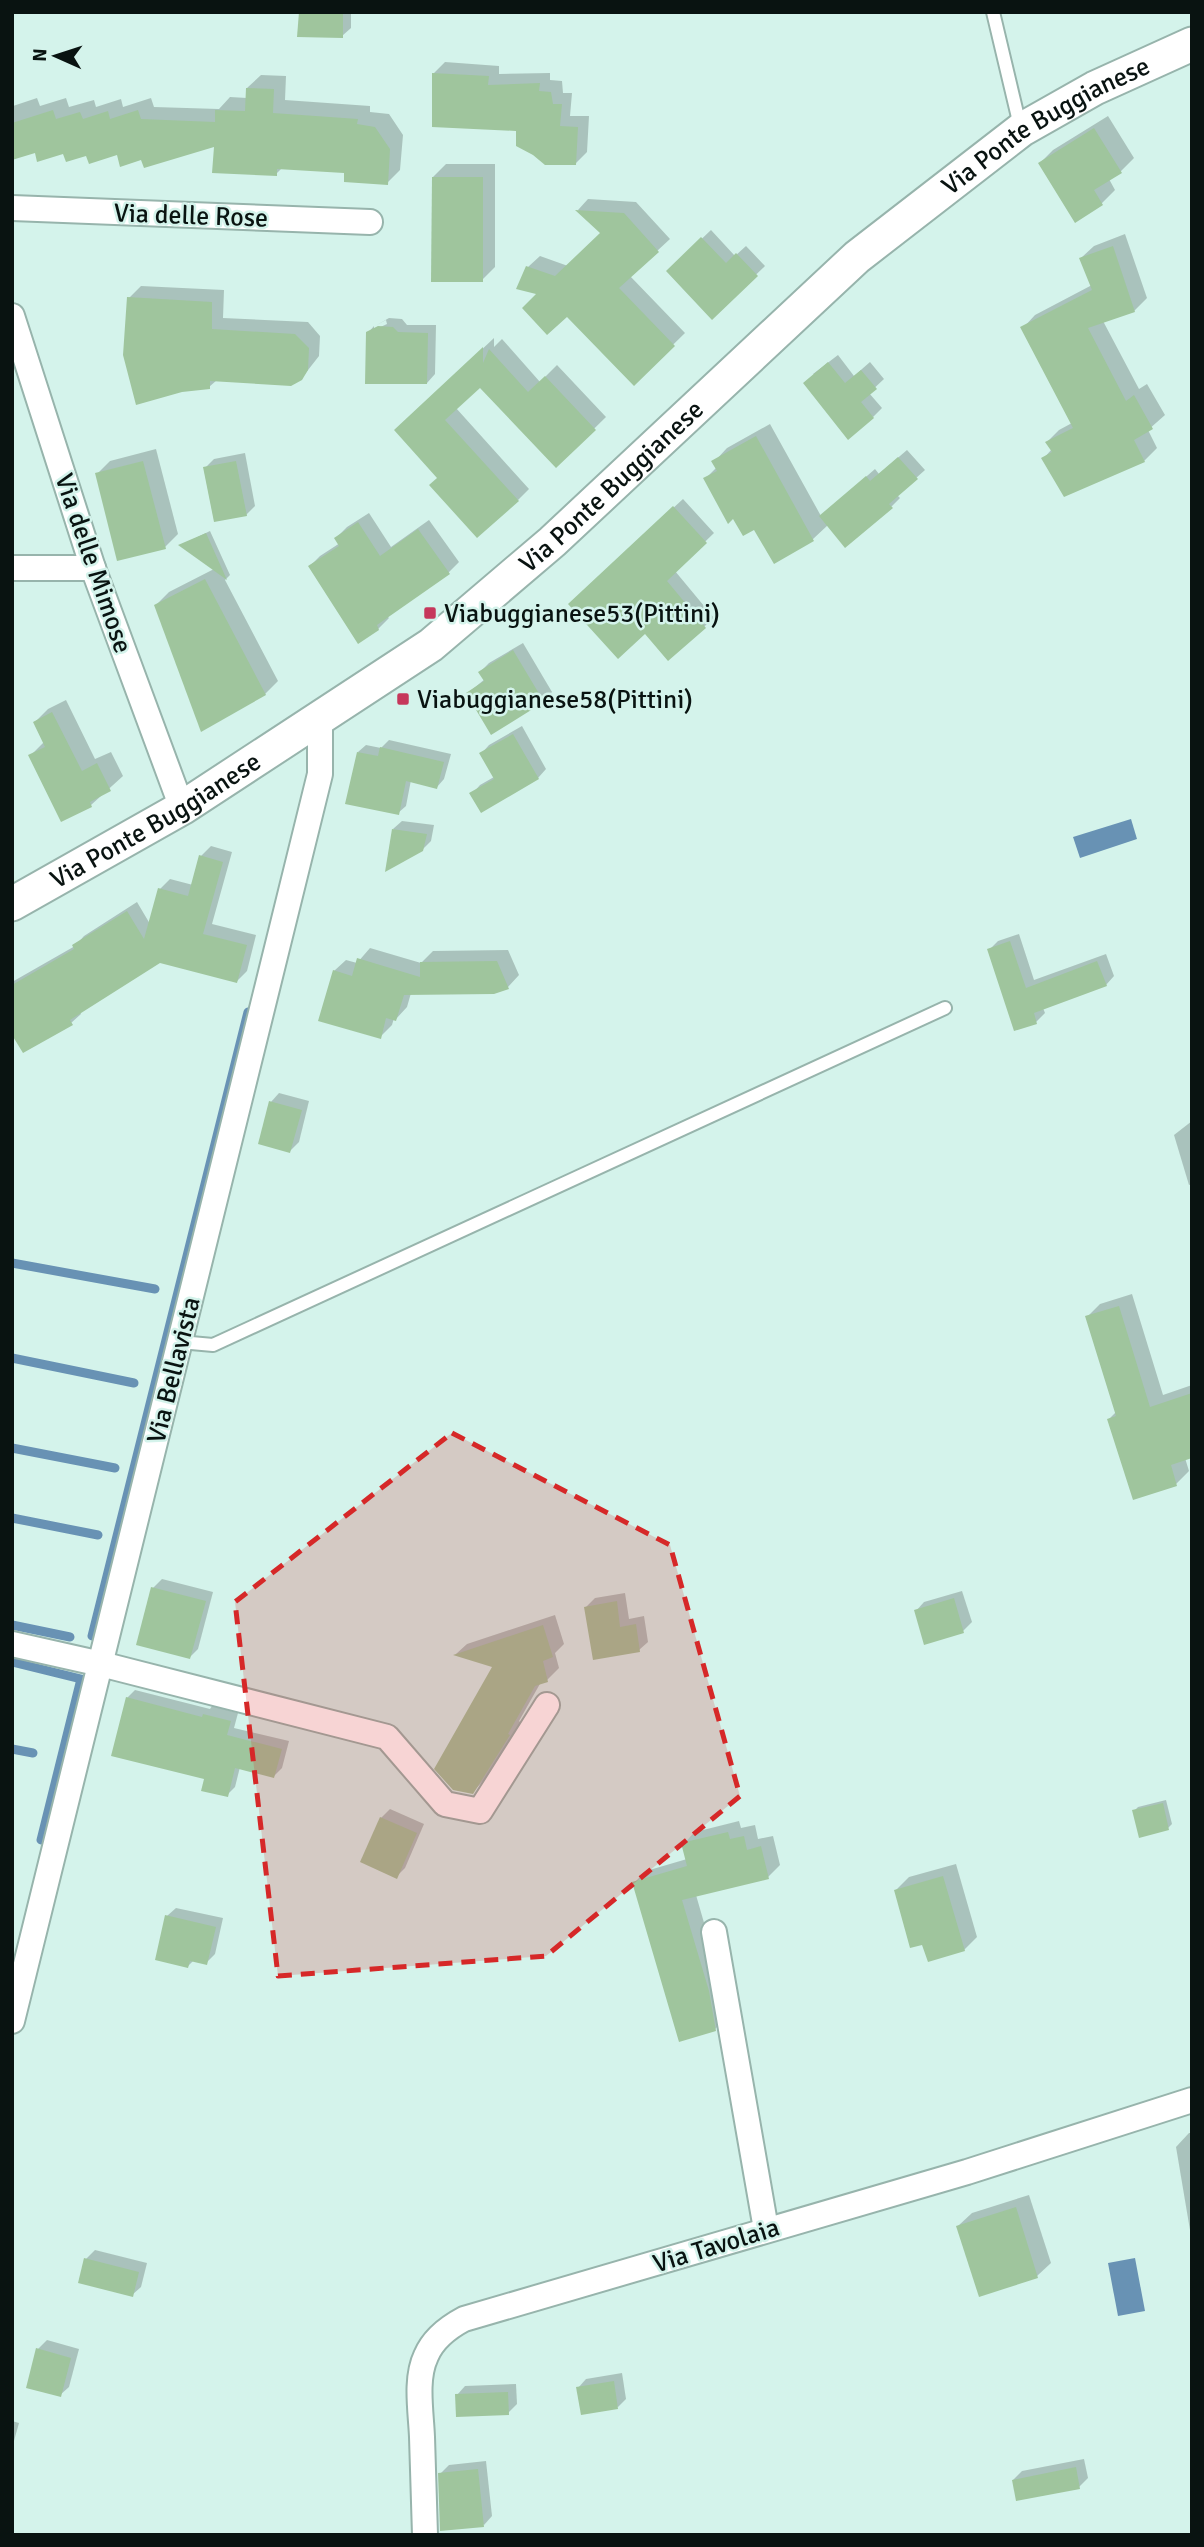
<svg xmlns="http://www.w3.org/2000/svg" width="1204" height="2547" viewBox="0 0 1204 2547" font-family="Signika,sans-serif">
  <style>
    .water { fill: #6892b4 }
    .shadow { fill: #0003 }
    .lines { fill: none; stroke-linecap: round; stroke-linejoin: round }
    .stream { stroke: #6892b4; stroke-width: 9 }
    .building { fill: #9fc59d }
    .service-casing { stroke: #97b4ac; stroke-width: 16 }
    .minor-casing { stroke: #97b4ac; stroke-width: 28 }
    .secondary-casing { stroke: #97b4ac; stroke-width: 37 }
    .service { stroke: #fff; stroke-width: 12 }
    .minor { stroke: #fff; stroke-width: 24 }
    .secondary { stroke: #fff; stroke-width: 33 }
    .marked { fill: #d62828; fill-opacity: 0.2; stroke: #d62828; stroke-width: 5; stroke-dasharray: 14 9; stroke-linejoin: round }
    .poi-dot { fill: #c6375b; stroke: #d4f3eb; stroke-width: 2.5 }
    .labels { text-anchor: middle; stroke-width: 5; stroke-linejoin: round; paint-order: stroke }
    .street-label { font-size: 26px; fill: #091311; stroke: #d4f3eb }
    .poi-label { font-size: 26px; fill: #091311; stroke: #d4f3eb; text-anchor: start }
  </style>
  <rect width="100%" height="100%" fill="#d4f3eb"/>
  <g class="water">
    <path d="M1131,819l6,20 -57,19 -7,-21z"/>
    <path d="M1135,2258l10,53 -27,5 -10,-53z"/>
  </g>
  <g class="shadow">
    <path d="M300,12h51v16l-9,8z"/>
    <path d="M445,62l54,4v8l51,-1v7l12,1 1,12h9l-2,23h19l-2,36 -11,11 -58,-33 -85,-56z"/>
    <path d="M261,75l25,1 -1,24 85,6v6l19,2 14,21 -3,35 -13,13 -41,-11 -63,-5 -7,7 -61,-30 -72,14 -25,-5 -82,-2 -24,6v-53l1,2 24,-8 3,8 26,-8 3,9 25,-7 2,7 25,-8 2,8 28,-9 3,9 65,2 11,-12 17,1v-10z"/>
    <path d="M1108,116l26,42 -13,13 -12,8 6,11 -13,13 -27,17 -35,-57 13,-13z"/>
    <path d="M446,164h49v103l-13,13 -49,-103z"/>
    <path d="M588,199l48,3 34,37 -40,37 55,57 -51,50 -67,-69 -28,-21 -11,-26 12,-11 28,10 34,-33 -24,-23z"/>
    <path d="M711,230l24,26 11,-10 19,20 -53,51 -44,-46z"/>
    <path d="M1125,234l22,64 -13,13 -31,10 36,68 8,-5 18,31 -17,15 9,18 -13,13 -101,-2 9,-10 -5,-7 12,-12 13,-7 -49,-95 12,-13 57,-30 -11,-27 13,-12z"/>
    <path d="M141,286l83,4 -1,28 85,4 12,14 -1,20 -18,23 -84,1 -8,7 -80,-89z"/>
    <path d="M389,318l13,1 5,6h29l-1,49 -8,9 -59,-50 6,-7v4l13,-6 -1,-4 -11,6z"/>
    <path d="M494,338v9l8,-8 38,43 17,-17 49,52 -50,49 -76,-81 -24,23 73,81 -11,11 -79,-22 -31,-59z"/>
    <path d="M838,355l16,21 16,-14 14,17 -15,14 13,15 -9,9 -60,-43z"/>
    <path d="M770,424l51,92 54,-47 4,5 28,-24 18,20 -28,25 3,3 -9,9 -63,18 -15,14 -39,23 -19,-34 -50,-49 12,-12 -3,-5 13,-14z"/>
    <path d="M156,449l22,85 -13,13 -68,-73 13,-13z"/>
    <path d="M245,453l10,53 -9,9 -41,-47 9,-9z"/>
    <path d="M683,499l31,34 -39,38 39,47 -46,40 -22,-26 -67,-37z"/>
    <path d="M369,513l22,34 38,-27 30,42 -11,11 -61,43 2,2 -11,11 -68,-63 10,-10 20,-13 -4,-5 11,-11z"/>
    <path d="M210,531l20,44 -5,5 53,101 -13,13 -109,-89 13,-13 45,-23 -33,-24z"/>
    <path d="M523,643l29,49 -9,9 -52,31 -23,-39 17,-14 -5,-7 9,-9z"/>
    <path d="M66,700l29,59 16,-7 12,24 -32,29 -61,-49 14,-14 -9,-20 13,-13z"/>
    <path d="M522,726l24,43 -8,9 -66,16 8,-9 14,-8 -13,-23 8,-9z"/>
    <path d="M389,740l62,14 -7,25 -7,8 -26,-7 -5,26 -8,7 -40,-61 8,-7 15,3z"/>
    <path d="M402,821l32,4 -3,16 -9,9 -29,-21z"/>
    <path d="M211,846l21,6 -20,72 44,11 -9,36 -10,10 -77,-20 -80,50 1,3 -10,9 -59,8v-49l63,-36 9,-10 53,-34 13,22 10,-35 10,-10 23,6 8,-29z"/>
    <path d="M1019,934l15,46 72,-26 8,22 -8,9 -63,23 2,5 -9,9 -47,-72 9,-9z"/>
    <path d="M370,948l51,15 12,-12 75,-1 11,25 -11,12 -97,6 -4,14 -11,12 -2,-1 -2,7 -12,12 -46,-66 12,-11 11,3z"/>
    <path d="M279,1093l30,8 -10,41 -9,9 -19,-49z"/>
    <path d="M1192,1121v63l-3,1 -15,-50z"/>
    <path d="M1132,1294l31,101 29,-10v71l-7,2 4,13 -13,13 -67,-65 7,-7 -29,-95 13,-13z"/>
    <path d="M162,1579l51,13 -15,57 -8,8 -37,-69z"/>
    <path d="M962,1591l10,31 -9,9 -47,-20 8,-9z"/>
    <path d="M625,1593l4,26 15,-3 4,26 -9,8 -53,-43 9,-9z"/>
    <path d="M555,1615l9,29 -9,9 4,15 -12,12 -6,2 -22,39 2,2 -37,57 -12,13 22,-127 -38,-12 11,-10z"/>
    <path d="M135,1690l75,19 2,-3 26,7 -4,15 55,13 -7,27 -8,8 -34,-9 -5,20 -8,8 -21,-17 -79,-80z"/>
    <path d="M1166,1800l6,24 -4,4 -34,-17 4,-4z"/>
    <path d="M390,1809l34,15 -19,44 -8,8 -16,-58z"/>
    <path d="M739,1821l2,7 14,-3 3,14 15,-3 7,29 -12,12 -72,18 24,83 7,39 -12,12 -81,-146 12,-12 41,-12 -4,-15 12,-12z"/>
    <path d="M956,1864l21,73 -13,13 -68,-60 13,-13z"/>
    <path d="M176,1908l47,10 -8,36 -9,9 -12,-3 -6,6 -21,-50z"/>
    <path d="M1189,2133h3v109l-16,-95z"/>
    <path d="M1029,2195l22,68 -14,13 -57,19 -22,-69 14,-13z"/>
    <path d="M95,2250l52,13 -6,24 -9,8 -46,-36z"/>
    <path d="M47,2340l32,9 -10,38 -9,8 -22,-46z"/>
    <path d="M622,2373l4,26 -8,8 -40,-19 8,-9z"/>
    <path d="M516,2384l1,20 -9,9 -51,-18 8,-9z"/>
    <path d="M12,2421l7,2 -7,25z"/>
    <path d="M1084,2459l4,19 -9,9 -66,-7 9,-9z"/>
    <path d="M486,2461l6,55 -8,9 -44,-51 9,-9z"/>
  </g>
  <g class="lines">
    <g class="stream">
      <path d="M12,1263l143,26"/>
      <path d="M12,1358l122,25"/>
      <path d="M12,1448l103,20"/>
      <path d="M12,1518l86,17"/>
      <path d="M12,1625l58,12"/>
      <path d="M92,1636l156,-624"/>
      <path d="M12,1662l69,17 -40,161"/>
      <path d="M12,1749l21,4"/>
    </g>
  </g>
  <g class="building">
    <path d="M299,12h44v26l-46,-1z"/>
    <path d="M432,73l57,3 -1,9 52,-2 -1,8 12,1 2,12h9l-2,22 18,1 -2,38h-31l-12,-10 -17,-9v-15l-84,-4z"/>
    <path d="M246,88l28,1 -1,24 85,6 -1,5 18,3 15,22 -2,36 -44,-3v-9l-67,-4v7l-65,-3 2,-26 -70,21 -3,-8 -21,7 -3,-12 -28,9 -3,-8 -20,6 -3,-8 -26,8 -2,-9 -23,7v-37l41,-13 3,9 24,-7 3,7 25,-8 2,8 28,-9 3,9 74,3v-12l30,1z"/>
    <path d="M1094,128l28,45 -28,17 9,15 -28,18 -37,-60z"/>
    <path d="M432,177h51v105h-52z"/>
    <path d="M575,210l49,3 35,39 -40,36 56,58 -41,40 -67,-69 -20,18 -25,-27 14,-14 -20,-5 10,-23 29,10 45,-43z"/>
    <path d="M701,237l25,26 10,-10 22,23 -46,44 -46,-49z"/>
    <path d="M1113,246l22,66 -47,16 38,73 8,-6 19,34 -19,11 11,22 -81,35 -23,-39 11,-6 -7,-10 28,-14 -53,-101 72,-37 -13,-32z"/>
    <path d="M127,297l85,5v27l83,5 14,14 -1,22 -6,10 -11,6 -81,-5v8l-28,3 -46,13 -13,-50z"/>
    <path d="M378,326l15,1 5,5 30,1 -1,51h-62l1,-52z"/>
    <path d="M483,347v16l6,-14 39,43 17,-16 51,54 -40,38 -76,-80 -35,32 74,81 -42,37 -48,-53 8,-7 -43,-48z"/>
    <path d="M828,362l17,21 16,-13 16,19 -16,13 13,16 -26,22 -45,-57z"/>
    <path d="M756,436l58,105 -40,23 -20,-34 -11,6 -10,-17 -5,5 -25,-46 14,-7 -6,-10z"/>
    <path d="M898,457l20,22 -29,25 4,4 -48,40 -26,-32 47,-40 4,5z"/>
    <path d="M143,461l23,88 -49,12 -22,-88z"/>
    <path d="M236,461l11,55 -33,6 -11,-55z"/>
    <path d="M673,506l34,37 -40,38 39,47 -38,33 -23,-27 -27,25 -50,-55z"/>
    <path d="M358,522l22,34 38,-27 32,45 -73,51 2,5 -21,14 -50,-78 31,-20 -5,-8z"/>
    <path d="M206,533l21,47 -49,-35z"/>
    <path d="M205,579l61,116 -65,37 -47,-127z"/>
    <path d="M513,650l31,52 -53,33 -25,-42 18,-12 -6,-9z"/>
    <path d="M52,712l30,59 15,-8 14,28 -21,11 2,5 -31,15 -33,-67 17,-8 -12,-25z"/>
    <path d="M513,734l26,45 -58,34 -12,-20 25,-14 -15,-26z"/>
    <path d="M380,747l64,15 -7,27 -31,-8 -7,34 -54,-11 12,-52 21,4z"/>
    <path d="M392,829l35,5 -4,17 -38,21z"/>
    <path d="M199,855l24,7 -20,72 44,11 -10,38 -77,-20 -90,57 3,5 -50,28 -11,-18v-50l62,-36 -2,-4 55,-34 17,28 14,-51 30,8z"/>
    <path d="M1010,941l16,47 71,-27 10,25 -73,27 3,11 -23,7 -27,-82z"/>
    <path d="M357,958l63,19v-15l77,-1 12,28 -15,5 -90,1 -8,26 -10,-3 -5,21 -63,-18 15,-51 19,6z"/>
    <path d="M269,1101l33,9 -12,43 -32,-9z"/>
    <path d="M1119,1306l31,101 42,-14v65l-21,7 6,21 -44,14 -26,-81 9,-3 -31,-100z"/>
    <path d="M151,1587l55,14 -16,58 -54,-14z"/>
    <path d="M954,1598l10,35 -40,12 -10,-35z"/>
    <path d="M617,1601l3,26 16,-3 4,28 -47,8 -9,-53z"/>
    <path d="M543,1625l10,32 -10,4 5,21 -13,4 -27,48 2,1 -37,59 -20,-4 -19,-21 58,-102 -39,-12z"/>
    <path d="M126,1697l76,20 1,-3 28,7 -4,14 55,14 -8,29 -39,-10 -7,29 -27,-6 3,-12 -93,-23z"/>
    <path d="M1163,1803l6,27 -30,8 -7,-28z"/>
    <path d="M380,1817l37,16 -20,46 -37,-17z"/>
    <path d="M728,1832l2,7 14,-3 3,14 14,-4 8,33 -87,21 27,91 7,40 -37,11 -47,-160 55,-16 -6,-23z"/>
    <path d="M943,1876l22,75 -37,11 -6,-17 -12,3 -16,-58z"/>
    <path d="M165,1915l51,12 -9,38 -17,-4 -2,7 -33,-8z"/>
    <path d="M1016,2207l22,71 -59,19 -23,-71z"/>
    <path d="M84,2258l55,14 -6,25 -55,-14z"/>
    <path d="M36,2348l35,10 -10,39 -35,-9z"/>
    <path d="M614,2381l4,28 -37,6 -5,-28z"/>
    <path d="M508,2392l1,23 -53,2 -1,-23z"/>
    <path d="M1076,2467l4,22 -64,12 -4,-21z"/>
    <path d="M478,2469l6,58 -44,4 -2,-58z"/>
  </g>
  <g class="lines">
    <g class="service-casing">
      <g id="service">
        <path d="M993,12l28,118"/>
        <path d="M180,1342l33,3 732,-337"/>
      </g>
    </g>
    <g class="minor-casing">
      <g id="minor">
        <path d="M12,208l358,14"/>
        <path d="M12,316l81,252 89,240"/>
        <path d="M12,568h81"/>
        <path d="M12,1644l89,20 286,73 58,67 35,7 67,-106"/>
        <path d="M714,1932l52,297"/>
        <path d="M12,2021l308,-1247v-57"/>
        <path d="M425,2535c-1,-33 -2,-66 -3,-98 -1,-25 -7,-58 4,-81 7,-17 23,-29 38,-37l503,-147 225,-72"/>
      </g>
    </g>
    <g class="secondary-casing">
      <g id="secondary">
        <path id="s1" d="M12,904l170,-96 249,-163 121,-103 305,-285 164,-127 74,-42 97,-44"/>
      </g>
    </g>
    <use href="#service" class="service"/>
    <use href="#minor" class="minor"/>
    <use href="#secondary" class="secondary"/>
  </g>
  <path class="marked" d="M452,1433l218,112 70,251 -194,160 -268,20 -43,-374z"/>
  <g class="poi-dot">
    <rect x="423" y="606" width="14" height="14" rx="3.5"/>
    <rect x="396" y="692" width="14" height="14" rx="3.5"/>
  </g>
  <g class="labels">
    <g class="street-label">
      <text dy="9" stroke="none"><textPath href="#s1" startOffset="1300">Via Ponte Buggianese</textPath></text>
      <text transform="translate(191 215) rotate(2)" y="9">Via delle Rose</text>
      <text dy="9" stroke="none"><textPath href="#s1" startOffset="733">Via Ponte Buggianese</textPath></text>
      <text transform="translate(94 563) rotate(71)" y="9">Via delle Mimose</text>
      <text dy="9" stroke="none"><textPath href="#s1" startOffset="166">Via Ponte Buggianese</textPath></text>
      <text transform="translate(173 1370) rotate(-76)" y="9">Via Bellavista</text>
      <text transform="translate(716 2245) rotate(-17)" y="9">Via Tavolaia</text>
    </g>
    <g class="poi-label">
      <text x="444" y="622">Viabuggianese53(Pittini)</text>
      <text x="417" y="708">Viabuggianese58(Pittini)</text>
    </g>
  </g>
  <rect width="1204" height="2547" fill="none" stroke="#091311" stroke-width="28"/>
  <g transform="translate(56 56) rotate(273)" stroke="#d4f3eb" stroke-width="5" paint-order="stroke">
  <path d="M0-5L12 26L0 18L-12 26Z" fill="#091311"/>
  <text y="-10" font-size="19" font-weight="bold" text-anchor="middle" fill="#091311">N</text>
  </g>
</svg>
